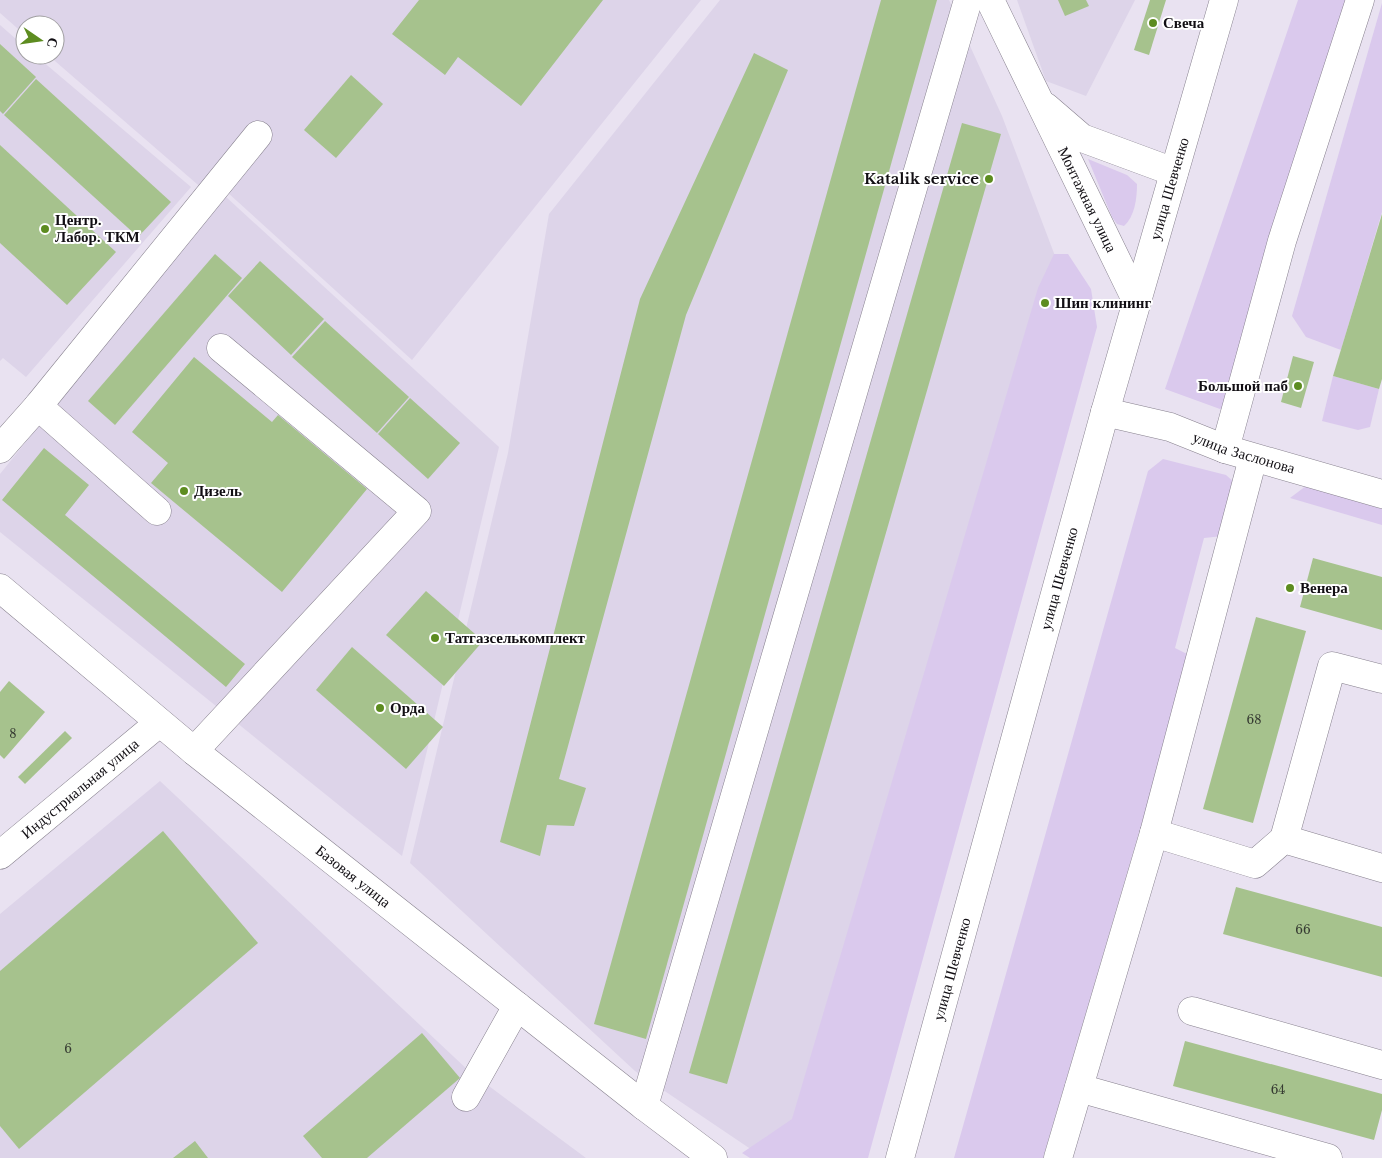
<svg xmlns="http://www.w3.org/2000/svg" width="1382" height="1158" viewBox="0 0 1382 1158" font-family="'Libre Baskerville',serif">
  <style>
    .built { fill: #ddd4e9 }
    .green { fill: #dac9ed }
    .building { fill: #a6c28d }
    .lines { fill: none; stroke-linecap: round; stroke-linejoin: round }
    .minor-casing { stroke: #87818e; stroke-width: 29 }
    .major-casing { stroke: #87818e; stroke-width: 29 }
    .minor { stroke: #fff; stroke-width: 28 }
    .major { stroke: #fff; stroke-width: 28 }
    .poi-dot { fill: #5d8c20; stroke: #fff; stroke-width: 2 }
    .labels { text-anchor: middle; stroke-width: 4; stroke-linejoin: round; paint-order: stroke }
    .number-label { font-size: 12px; fill: #363b32 }
    .poi-label { font-size: 15px; font-weight: bold; fill: #110e13; stroke: #fff; text-anchor: start }
    .street-label { font-size: 15px; fill: #110e13; stroke: #fff }
  </style>
  <rect width="100%" height="100%" fill="#e9e2f1"/>
  <g class="built">
    <path d="M0,0h701l-289,360 -185,-168 -15,5 -164,-142h7v-30h-30v10l-25,-22z"/>
    <path d="M720,0h229l53,116 61,161 -260,862 -48,13 -120,-81 -225,-208 98,-410 41,-239z"/>
    <path d="M1017,0h118l-49,96 -40,-15z"/>
    <path d="M0,25l25,22v8h10l156,132 -165,190 -23,-19 -3,3z"/>
    <path d="M225,196l274,251 -97,409 -402,-324v-58z"/>
    <path d="M160,781l310,291 116,86h-586v-244z"/>
  </g>
  <g class="green">
    <path d="M1298,0h55l-122,413 -66,-24z"/>
    <path d="M1382,3v209l-41,138 -35,-13 -14,-21z"/>
    <path d="M1088,159l39,16 10,9c0,14 -2,32 -13,42l-7,-2 -5,-7z"/>
    <path d="M1054,254h14l23,35 6,38 -229,831h-118l-8,-5 50,-34 246,-831z"/>
    <path d="M1333,376l46,13 -9,38 -12,3 -36,-9z"/>
    <path d="M1163,459l63,16 9,8 -12,53 -19,2 -29,110 16,8 -148,502h-89l194,-687z"/>
    <path d="M1306,486l76,23v16l-92,-27z"/>
  </g>
  <g class="building">
    <path d="M419,0h184l-82,106 -63,-49 -13,18 -53,-41z"/>
    <path d="M881,0h56l-291,1039 -52,-15z"/>
    <path d="M1058,0h28l3,6 -24,10z"/>
    <path d="M1150,0h16l-17,55 -15,-5z"/>
    <path d="M0,44l36,33 -33,37 -3,-3z"/>
    <path d="M754,53l34,17 -102,245 -127,464 27,9 -12,38 -27,-1 -7,31 -40,-14 140,-543z"/>
    <path d="M351,75l32,29 -47,54 -32,-28z"/>
    <path d="M36,79l135,123 -33,35 -134,-122z"/>
    <path d="M962,123l39,11 -274,950 -38,-11z"/>
    <path d="M0,145l116,107 -49,53 -67,-62z"/>
    <path d="M1382,214v165l-3,10 -46,-13z"/>
    <path d="M215,254l27,24 -127,147 -27,-24z"/>
    <path d="M260,261l64,58 -33,36 -63,-59z"/>
    <path d="M325,321l84,76 -32,36 -85,-76z"/>
    <path d="M1293,356l21,6 -13,46 -20,-6z"/>
    <path d="M194,357l78,65 6,-7 89,74 -85,103 -131,-109 17,-20 -36,-31z"/>
    <path d="M410,398l50,45 -32,36 -50,-45z"/>
    <path d="M44,448l45,37 -24,30 180,149 -19,23 -224,-187z"/>
    <path d="M1313,558l69,19v53l-82,-23z"/>
    <path d="M426,591l57,50 -39,45 -58,-51z"/>
    <path d="M1256,617l50,14 -53,192 -50,-14z"/>
    <path d="M352,647l91,80 -37,42 -90,-79z"/>
    <path d="M9,681l36,31 -41,47 -4,-4v-63z"/>
    <path d="M65,731l7,7 -47,46 -7,-7z"/>
    <path d="M163,831l95,112 -239,206 -19,-23v-155z"/>
    <path d="M1236,887l146,40v50l-159,-43z"/>
    <path d="M422,1033l38,45 -93,80h-45l-19,-22z"/>
    <path d="M1185,1041l197,53v16l-8,30 -201,-54z"/>
    <path d="M195,1141l13,17h-35z"/>
  </g>
  <g class="lines">
    <g class="minor-casing">
      <g id="minor">
        <path id="s1" d="M990,0l147,302"/>
        <path d="M1046,107l36,31 92,34"/>
        <path d="M38,406l119,105"/>
        <path id="s2" d="M1105,412l65,15 55,22 157,45"/>
        <path d="M0,449l38,-43 220,-271"/>
        <path d="M1225,449l57,-208 78,-241"/>
        <path id="s3" d="M0,588l194,163 450,355 69,52"/>
        <path d="M194,751l223,-240 -196,-163"/>
        <path d="M1154,833l101,31 29,-25 98,29"/>
        <path d="M1284,839l48,-173 50,13"/>
        <path id="s4" d="M0,855l159,-132"/>
        <path d="M1192,1011l190,54"/>
        <path d="M1079,1088l249,70"/>
        <path d="M466,1097l51,-91"/>
        <path d="M644,1106l324,-1106"/>
        <path d="M1058,1158l96,-325 99,-375"/>
      </g>
    </g>
    <g class="major-casing">
      <g id="major">
        <path id="s5" d="M900,1158l205,-746 119,-412"/>
      </g>
    </g>
    <use href="#minor" class="minor"/>
    <use href="#major" class="major"/>
  </g>
  <g class="poi-dot">
    <circle cx="1153" cy="23" r="5"/>
    <circle cx="989" cy="179" r="5"/>
    <circle cx="45" cy="229" r="5"/>
    <circle cx="1045" cy="303" r="5"/>
    <circle cx="1298" cy="386" r="5"/>
    <circle cx="184" cy="491" r="5"/>
    <circle cx="1290" cy="588" r="5"/>
    <circle cx="435" cy="638" r="5"/>
    <circle cx="380" cy="708" r="5"/>
  </g>
  <g class="labels">
    <g class="number-label">
      <text x="1254" y="724">68</text>
      <text x="13" y="738">8</text>
      <text x="1303" y="934">66</text>
      <text x="68" y="1053">6</text>
      <text x="1278" y="1094">64</text>
    </g>
    <g class="poi-label">
      <text x="1163" y="28">Свеча</text>
      <text x="979" y="184" text-anchor="end">Katalik service</text>
      <text x="55" y="225">Центр.<tspan x="55" dy="17">Лабор. ТКМ</tspan></text>
      <text x="1055" y="308">Шин клининг</text>
      <text x="1288" y="391" text-anchor="end">Большой паб</text>
      <text x="194" y="496">Дизель</text>
      <text x="1300" y="593">Венера</text>
      <text x="445" y="643">Татгазселькомплект</text>
      <text x="390" y="713">Орда</text>
    </g>
    <g class="street-label">
      <text dy="5" stroke="none"><textPath href="#s5" startOffset="1006">улица Шевченко</textPath></text>
      <text dy="5" stroke="none"><textPath href="#s1" startOffset="222">Монтажная улица</textPath></text>
      <text dy="5" stroke="none"><textPath href="#s2" startOffset="145">улица Заслонова</textPath></text>
      <text dy="5" stroke="none"><textPath href="#s5" startOffset="601">улица Шевченко</textPath></text>
      <text dy="5" stroke="none"><textPath href="#s4" startOffset="104">Индустриальная улица</textPath></text>
      <text dy="5" stroke="none"><textPath href="#s3" startOffset="456">Базовая улица</textPath></text>
      <text dy="5" stroke="none"><textPath href="#s5" startOffset="196">улица Шевченко</textPath></text>
    </g>
  </g>
  <g transform="translate(40 40) rotate(103)"><circle r="24" fill="#ffffff" stroke="#a09fa1"/>
  <path d="M0-4L9 19L0 12L-9 19Z" fill="#5d8c20"/>
  <text y="-8" font-size="14" font-weight="bold" text-anchor="middle" fill="#110e13">С</text>
  </g>
</svg>
